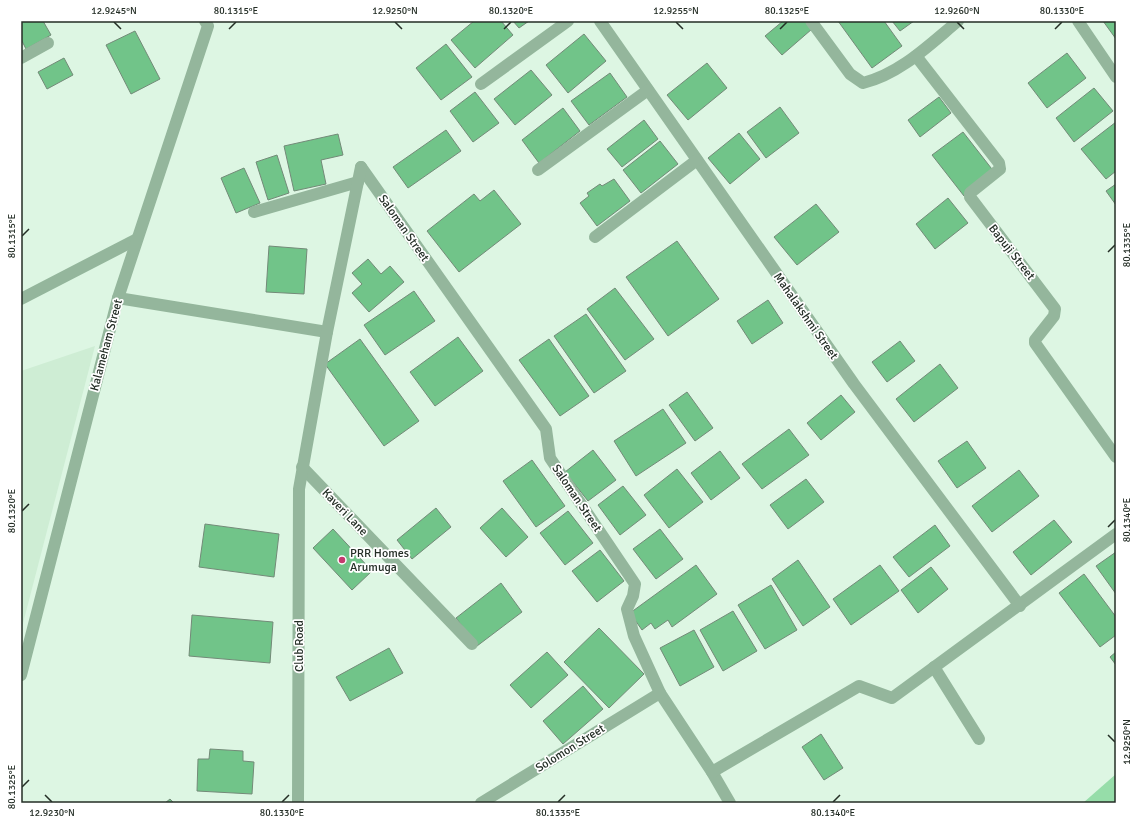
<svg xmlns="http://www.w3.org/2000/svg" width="1137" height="824" viewBox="0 0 1137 824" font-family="Signika,sans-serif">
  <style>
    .built { fill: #ceedd4 }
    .green { fill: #96dda9 }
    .building { fill: #71c489; stroke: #738a78 }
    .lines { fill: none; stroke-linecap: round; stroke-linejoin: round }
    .minor { stroke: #94b69c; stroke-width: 12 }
    .ticks { fill: none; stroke: #242e26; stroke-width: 1.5 }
    .poi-dot { fill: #c4396e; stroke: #fff; stroke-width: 1.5 }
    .labels { text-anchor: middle; stroke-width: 3.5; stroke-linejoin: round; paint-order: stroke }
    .street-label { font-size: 12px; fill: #242e26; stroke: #fff }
    .poi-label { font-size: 12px; fill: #242e26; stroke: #fff; text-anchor: start }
    .neatline { fill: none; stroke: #242e26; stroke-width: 1.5 }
    .ticks-label { font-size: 10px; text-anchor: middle; fill: #242e26 }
  </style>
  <rect width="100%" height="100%" fill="#ddf6e3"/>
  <path class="built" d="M95,346l-74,285v1v-261z"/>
  <path class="green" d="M1116,774v29h-33z"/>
  <g class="building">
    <path d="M21,21h22l8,14 -25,14 -5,-10z"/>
    <path d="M474,21h27l12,14 -38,33 -24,-28z"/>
    <path d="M513,21h16l-10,7z"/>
    <path d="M783,21h23l6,8 -30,26 -17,-19z"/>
    <path d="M838,21h46l18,25 -30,22z"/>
    <path d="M892,21h22l-14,10z"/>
    <path d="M1103,21h13v18z"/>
    <path d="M135,31l25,48 -29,15 -25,-49z"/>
    <path d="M584,34l22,27 -38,32 -22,-28z"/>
    <path d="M446,44l26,33 -31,23 -25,-32z"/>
    <path d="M1067,53l19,25 -39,30 -19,-25z"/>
    <path d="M64,58l9,17 -26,14 -9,-17z"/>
    <path d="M707,63l20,25 -39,32 -21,-25z"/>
    <path d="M531,70l21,25 -37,30 -21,-26z"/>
    <path d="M610,73l17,24 -38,28 -18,-24z"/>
    <path d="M1094,88l19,23 -39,31 -18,-24z"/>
    <path d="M475,92l24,31 -26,19 -23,-31z"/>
    <path d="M939,97l12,16 -31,24 -12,-17z"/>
    <path d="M780,107l19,26 -33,25 -19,-26z"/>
    <path d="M563,108l17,23 -41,32 -17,-23z"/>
    <path d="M644,120l14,19 -36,28 -15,-18z"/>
    <path d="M1116,122v49l-10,8 -25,-30z"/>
    <path d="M446,130l15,21 -53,37 -15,-21z"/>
    <path d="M963,132l32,41 -31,23 -32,-41z"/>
    <path d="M739,133l21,26 -30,25 -22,-26z"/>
    <path d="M338,134l5,21 -22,5 5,24 -32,7 -10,-45z"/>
    <path d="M660,141l18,23 -37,29 -18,-23z"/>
    <path d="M277,155l12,38 -21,7 -12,-38z"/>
    <path d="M244,168l16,35 -24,10 -15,-35z"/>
    <path d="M614,179l16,22 -33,25 -17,-23 9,-7 -2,-3 13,-9 2,2z"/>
    <path d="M1116,184v21l-10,-14z"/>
    <path d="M494,190l27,34 -62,48 -32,-41 47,-37 6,7z"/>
    <path d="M948,198l20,25 -33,26 -19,-25z"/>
    <path d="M816,204l23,28 -42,33 -23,-28z"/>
    <path d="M677,241l42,58 -51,37 -42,-59z"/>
    <path d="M269,246l38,3 -3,45 -38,-2z"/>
    <path d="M368,259l13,15 9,-8 14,16 -35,30 -17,-19 10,-9 -10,-11z"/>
    <path d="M615,288l39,51 -29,21 -38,-51z"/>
    <path d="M414,291l21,30 -50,34 -21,-30z"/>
    <path d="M768,300l15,23 -31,21 -15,-23z"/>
    <path d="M586,314l40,57 -32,22 -40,-57z"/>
    <path d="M458,337l25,34 -48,35 -25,-34z"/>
    <path d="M360,339l59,82 -35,25 -59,-82z"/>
    <path d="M549,339l40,57 -29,20 -41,-56z"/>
    <path d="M900,341l15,20 -28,21 -15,-20z"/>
    <path d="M940,364l18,24 -44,34 -18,-23z"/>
    <path d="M687,392l26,36 -18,13 -26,-36z"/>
    <path d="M841,395l14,17 -34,28 -14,-17z"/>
    <path d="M663,409l23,34 -50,33 -22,-35z"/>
    <path d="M789,429l20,26 -47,34 -20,-25z"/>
    <path d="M967,441l19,27 -29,20 -19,-27z"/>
    <path d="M593,450l23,30 -28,21 -23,-29z"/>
    <path d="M720,451l20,27 -29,22 -20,-27z"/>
    <path d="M532,460l33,46 -29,21 -33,-46z"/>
    <path d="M677,469l26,33 -34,26 -25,-33z"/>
    <path d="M1019,470l20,26 -47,36 -20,-26z"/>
    <path d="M806,479l18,23 -36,27 -18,-24z"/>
    <path d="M623,486l23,29 -26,20 -22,-30z"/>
    <path d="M436,508l15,19 -39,32 -15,-19z"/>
    <path d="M502,508l26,29 -22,20 -26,-29z"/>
    <path d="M568,511l25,32 -28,22 -25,-32z"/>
    <path d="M1054,520l18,22 -41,33 -18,-23z"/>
    <path d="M205,524l74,10 -5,43 -75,-10z"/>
    <path d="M935,525l15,21 -41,31 -16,-20z"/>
    <path d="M333,529l39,42 -20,19 -39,-42z"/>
    <path d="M660,529l23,30 -27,20 -23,-30z"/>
    <path d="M600,550l24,31 -27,21 -25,-31z"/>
    <path d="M1116,552v42l-20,-28z"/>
    <path d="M798,560l32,47 -27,19 -31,-47z"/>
    <path d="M696,565l21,29 -45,33 -4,-7 -13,9 -4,-6 -9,7 -12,-17z"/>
    <path d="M880,565l19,26 -48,34 -18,-26z"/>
    <path d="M931,567l17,22 -30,24 -17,-23z"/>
    <path d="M1084,574l32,43v18l-16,12 -41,-54z"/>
    <path d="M501,583l21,29 -45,34 -21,-28z"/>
    <path d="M771,585l26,45 -32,19 -27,-44z"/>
    <path d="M733,611l24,40 -34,20 -23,-41z"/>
    <path d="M192,615l81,7 -3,41 -81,-7z"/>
    <path d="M599,628l45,46 -35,34 -45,-46z"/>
    <path d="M694,630l20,37 -34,19 -20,-38z"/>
    <path d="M389,648l14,25 -53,28 -14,-24z"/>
    <path d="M547,652l21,23 -37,33 -21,-23z"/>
    <path d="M1116,652v13l-6,-8z"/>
    <path d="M583,686l20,23 -40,35 -20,-23z"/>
    <path d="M821,734l22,34 -19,12 -22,-33z"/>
    <path d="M210,749l33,2v10l11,1 -2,32 -55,-3 1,-32h11z"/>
    <path d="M170,799l4,4h-9z"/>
  </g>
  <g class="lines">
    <g class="minor">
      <path d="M600,21l254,363 166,222"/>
      <path d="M811,21l39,53 13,9c37,-9 66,-38 95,-62"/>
      <path d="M1078,21l38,56"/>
      <path d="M916,56l83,107 1,6 -30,24v4l85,112 -1,7 -19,24v3l81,114"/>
      <path d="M21,58l27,-15"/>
      <path d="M481,84l87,-63"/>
      <path d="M361,167l185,262 4,29 85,126 -2,12 -6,13 7,27 26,57 52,79 18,31"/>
      <path d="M538,170l110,-80"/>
      <path d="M254,212l104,-30"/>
      <path d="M595,237l102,-77"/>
      <path d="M118,298l209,34"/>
      <path d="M21,299l116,-60"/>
      <path d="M302,467l170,177"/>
      <path d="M934,667l45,72"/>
      <path d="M21,675l97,-377 90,-272 -3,-5"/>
      <path d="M712,772l147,-86 33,12 224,-164"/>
      <path d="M298,803l1,-314 28,-157 34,-165"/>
      <path d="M481,803l179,-110"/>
    </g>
  </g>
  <path class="ticks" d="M114,22l7,7M395,22l7,7M676,22l7,7M957,22l7,7M229,29l7,-7M504,29l7,-7M780,29l7,-7M1055,29l7,-7M22,236l7,-7M1108,252l7,-7M22,511l7,-7M1108,527l7,-7M1108,735l7,7M22,787l7,-7M45,795l7,7M282,802l7,-7M558,802l7,-7M833,802l7,-7"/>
  <circle class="poi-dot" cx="342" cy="560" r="4"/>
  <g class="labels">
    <g class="street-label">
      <text transform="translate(404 228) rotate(55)" y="4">Saloman Street</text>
      <text transform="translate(1012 252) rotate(52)" y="4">Bapuji Street</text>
      <text transform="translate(806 316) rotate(55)" y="4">Mahalakshmi Street</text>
      <text transform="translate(106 345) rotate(-75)" y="4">Kalameham Street</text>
      <text transform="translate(577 498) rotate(56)" y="4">Saloman Street</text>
      <text transform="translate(345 512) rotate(46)" y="4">Kaveri Lane</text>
      <text transform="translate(299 646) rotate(-90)" y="4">Club Road</text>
      <text transform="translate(570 748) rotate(-32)" y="4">Solomon Street</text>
    </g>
    <g class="poi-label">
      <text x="350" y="557">PRR Homes<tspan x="350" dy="14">Arumuga</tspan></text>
    </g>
  </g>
  <rect width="1137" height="824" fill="none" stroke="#ffffff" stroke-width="44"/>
  <rect x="22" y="22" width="1093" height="780" class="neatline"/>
  <g class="ticks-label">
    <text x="114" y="14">12.9245°N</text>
    <text x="236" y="14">80.1315°E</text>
    <text x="395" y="14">12.9250°N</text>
    <text x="511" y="14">80.1320°E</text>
    <text x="676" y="14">12.9255°N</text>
    <text x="787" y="14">80.1325°E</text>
    <text x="957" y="14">12.9260°N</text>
    <text x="1062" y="14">80.1330°E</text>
    <text transform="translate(11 236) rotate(-90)" y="4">80.1315°E</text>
    <text transform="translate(1126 245) rotate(-90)" y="4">80.1335°E</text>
    <text transform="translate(11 511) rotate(-90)" y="4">80.1320°E</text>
    <text transform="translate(1126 520) rotate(-90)" y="4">80.1340°E</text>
    <text transform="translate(1126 742) rotate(-90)" y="4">12.9250°N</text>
    <text transform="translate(11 787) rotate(-90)" y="4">80.1325°E</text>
    <text x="52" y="816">12.9230°N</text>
    <text x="282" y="816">80.1330°E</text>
    <text x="558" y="816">80.1335°E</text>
    <text x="833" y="816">80.1340°E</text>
  </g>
</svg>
